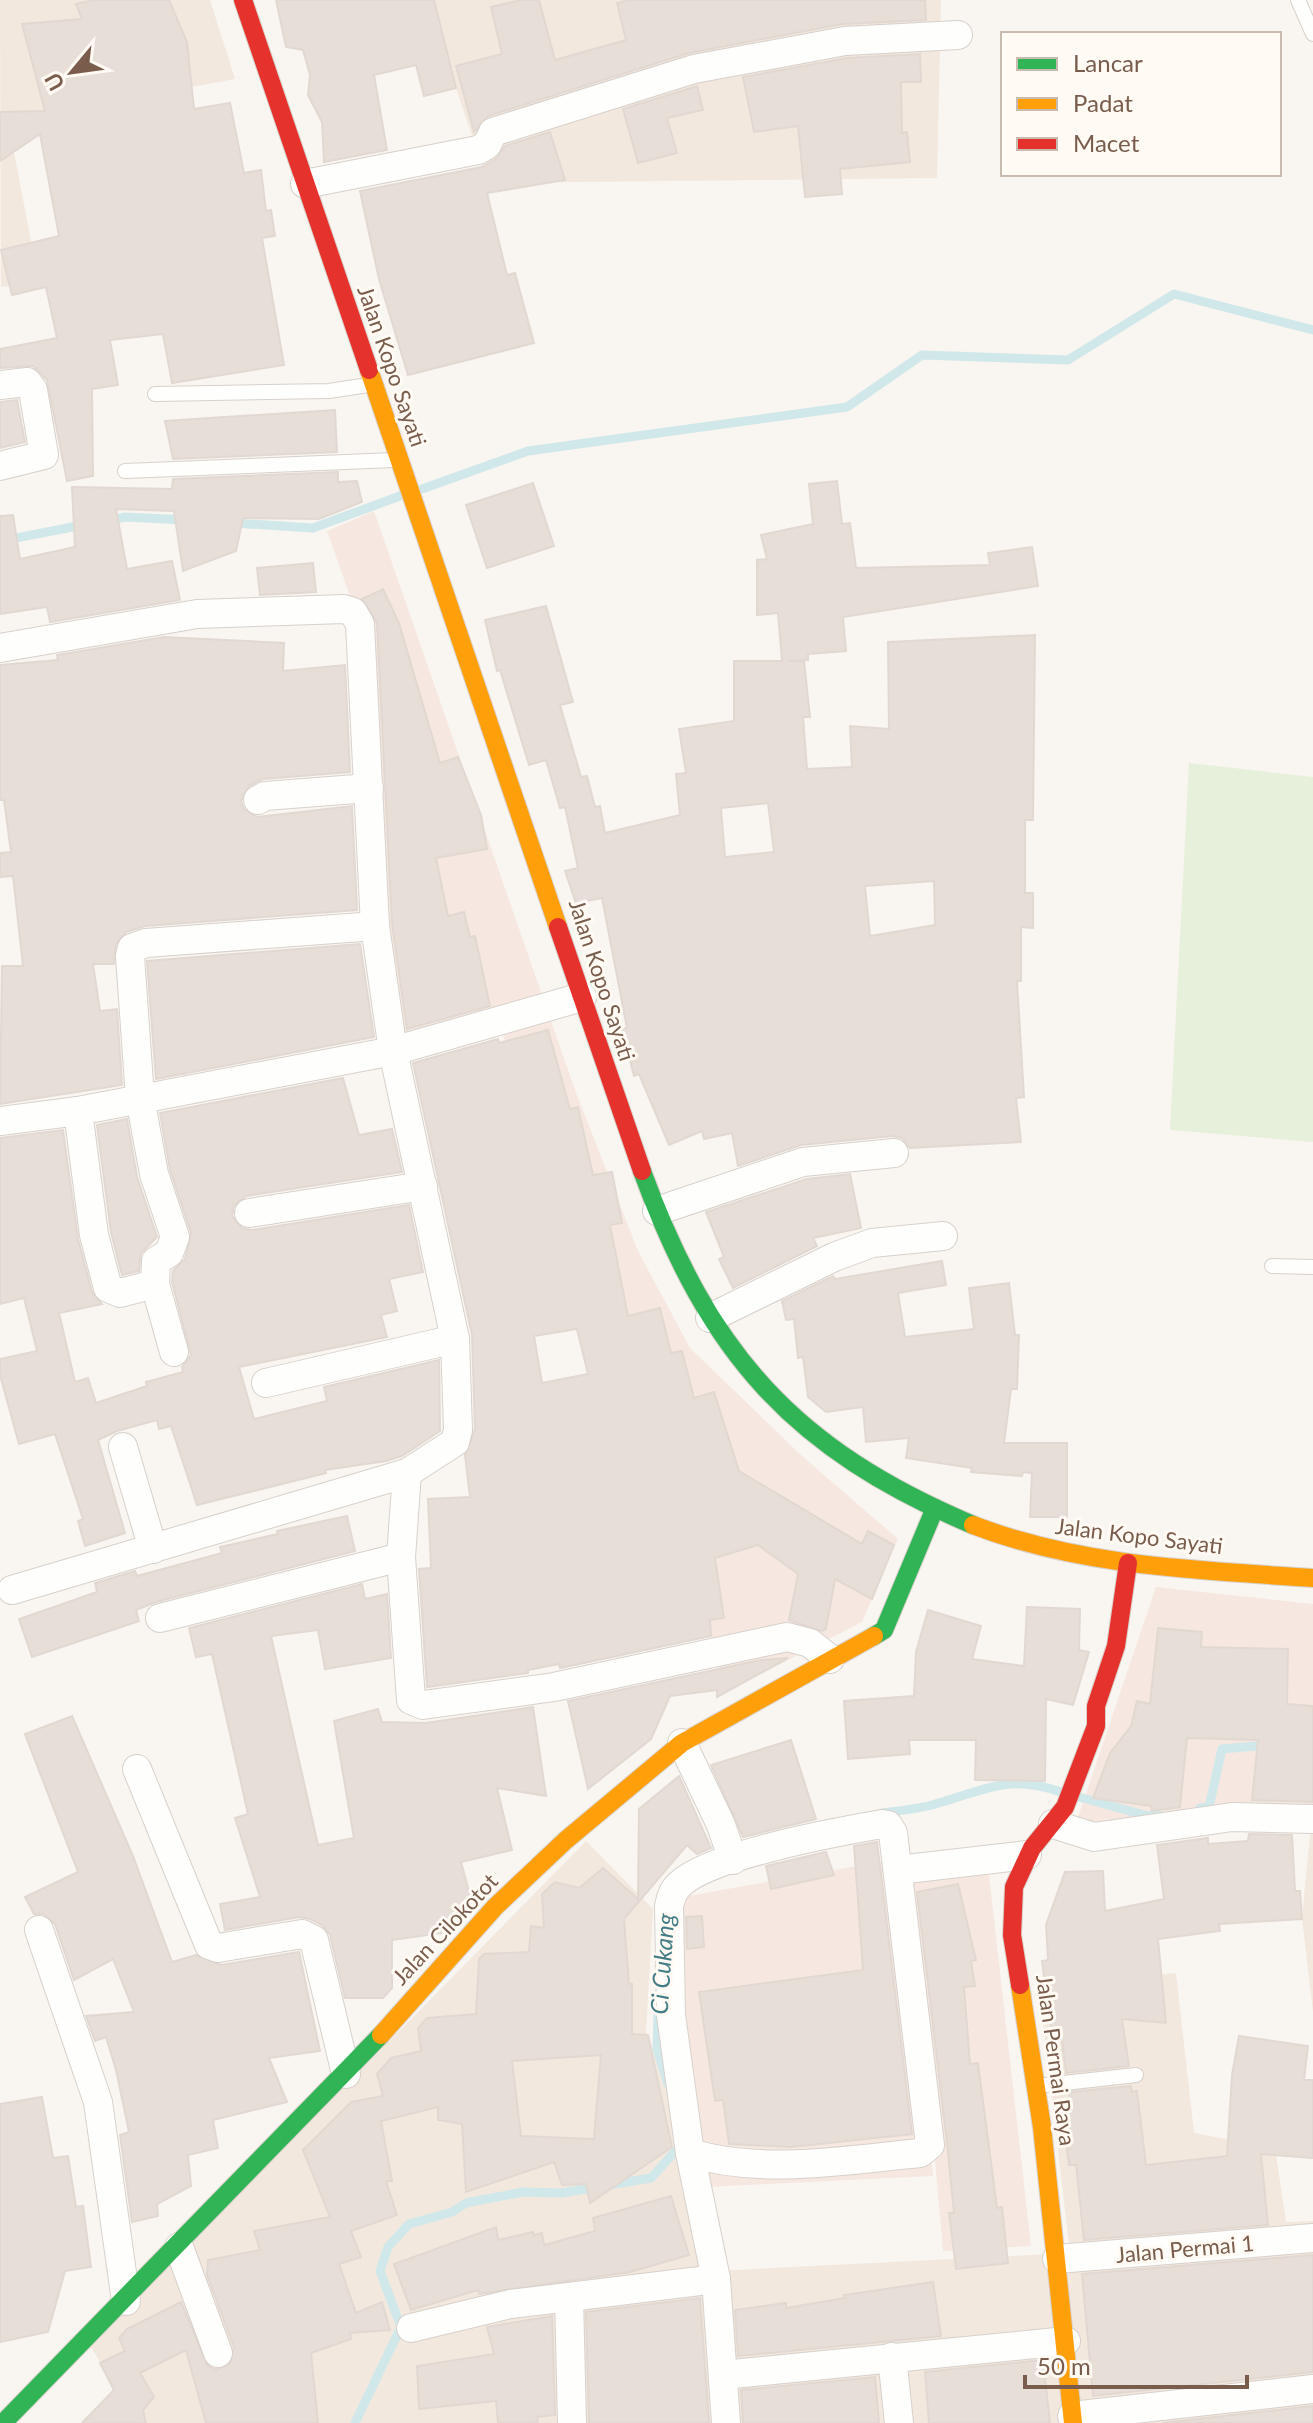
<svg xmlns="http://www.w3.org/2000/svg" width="1313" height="2423" viewBox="0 0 1313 2423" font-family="Lato,sans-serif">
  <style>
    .residential { fill: #f2e8de }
    .commercial { fill: #f6e8e1 }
    .green { fill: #e7f0db }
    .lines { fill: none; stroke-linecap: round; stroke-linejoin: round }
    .stream { stroke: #d0e8ea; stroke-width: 9 }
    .building { fill: #e6ded7; stroke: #e2d8d2; stroke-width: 2; fill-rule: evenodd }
    .lane-casing { stroke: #d7d1cb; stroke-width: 16 }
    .street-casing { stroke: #d7d1cb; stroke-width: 30 }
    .fast-casing { stroke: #d9d2cb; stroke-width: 20 }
    .slow-casing { stroke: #d9d2cb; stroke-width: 20 }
    .jam-casing { stroke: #d9d2cb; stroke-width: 20 }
    .lane { stroke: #fefefd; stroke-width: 14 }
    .street { stroke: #fefefd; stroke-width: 28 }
    .fast { stroke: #30b455; stroke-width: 18 }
    .slow { stroke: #ff9f0a; stroke-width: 18 }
    .jam { stroke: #e5322d; stroke-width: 18 }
    .labels { text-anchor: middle; stroke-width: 6; stroke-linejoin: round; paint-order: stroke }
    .street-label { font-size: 22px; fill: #7a5c4d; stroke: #fffaf3 }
    .water-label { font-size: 24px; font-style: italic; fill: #437c86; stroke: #fffaf3 }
  </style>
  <rect width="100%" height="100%" fill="#f9f5f0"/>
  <g class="residential">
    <path d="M0,0h210l25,79 -227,42 31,162 -38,4z"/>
    <path d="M426,0h515l-4,178 -449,5z"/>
    <path d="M1312,1814h1v198l-11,-94z"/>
    <path d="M586,1841l67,68 -7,123 34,88 35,151 355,-18 -31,-265 137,-15 18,160 81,15 11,74 27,-1v202h-1173l-50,-77z"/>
  </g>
  <g class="commercial">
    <path d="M374,511l201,579 63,161 52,97 112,108 96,83 -36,83 -138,71 -70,-310 -123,-271 -33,-91 -105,19 -21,-382 -45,-127z"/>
    <path d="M1156,1587l157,17v201l-237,18z"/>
    <path d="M987,1857l44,389 -88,5 -34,-389z"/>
    <path d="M902,1858l31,318 -226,11 -39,-141 8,-148z"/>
  </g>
  <path class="green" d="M1189,763l124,14v365l-143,-12z"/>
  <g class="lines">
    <g class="stream">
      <path d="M422,489l106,-38 319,-44 75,-52 146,5 106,-66 139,36"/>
      <path d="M105,521l20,-4 61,3"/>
      <path d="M233,523l80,5 87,-32"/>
      <path d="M0,541l83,-16"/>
      <path d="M1079,1797l69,19 10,-2"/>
      <path d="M1200,1808l9,-1 13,-58 45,-4"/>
      <path d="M882,1813c16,-2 34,-4 50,-8 52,-14 73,-32 129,-13"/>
      <path d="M658,2013l-1,36 11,35"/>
      <path d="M355,2423l46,-96 -21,-56 8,-24 21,-23 43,-12 14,-9 57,-11 38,1 90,-15 30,-33"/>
    </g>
  </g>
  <g class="building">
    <path d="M94,0h75l18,42 7,67 36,-6 14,70 17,-3 5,41 5,-1 4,26 -13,2 22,127 -112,18 -9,-49 -53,6 8,45 -26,4 1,87 -26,5 -20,-101 -14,-14 -33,2v-19l57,-11 -11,-51 -34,8 -11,-45 58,-14 -19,-102 -40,27v-49l45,-1 -23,-87 60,-5 -6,-15z"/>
    <path d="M276,0h158l22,88 -32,8 -8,-31 -42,10 13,75 -63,12 -2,-40 -14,-27 2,-20 -7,-25 -17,-3z"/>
    <path d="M521,0h18l16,60 71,-20 -9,-37 13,-3h295l1,20 -84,4 -153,29 -201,63 -14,16 -18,-66 46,-12 -11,-47z"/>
    <path d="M920,54l1,28h-20l1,51 5,-1 3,30 -70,7 2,25 -37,3 -7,-71 -44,6 -11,-55 104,-19z"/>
    <path d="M697,86l6,24 -36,8 10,35 -39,10 -15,-54z"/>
    <path d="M550,132l15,48 -78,13 20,82 8,-2 19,70 -126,32 -29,-96 -19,-88 122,-24 14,-8 9,-13z"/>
    <path d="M17,400l8,42 -25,6v-46z"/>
    <path d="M335,410l2,42 -164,7 -8,-38z"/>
    <path d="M338,472v10l19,-1 5,21 -43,17 -76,-1 -7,33 -53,20 -9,-60 -58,-2 11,60 45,-8 8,39 -130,22 -3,-15 -47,7v-98l13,-1 7,44 55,-12 -3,-60 100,2 1,-10z"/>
    <path d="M837,481l5,43 8,-1 6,45 134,-3 -2,-12 44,-6 6,39 -195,31 3,34 -38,3v6l-19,1h15l6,56h-7l4,52 45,-2 -2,-41 39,3 -1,-87 147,-7 -2,185h-8v73h8v35l-12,-1v54h-4l7,116 -8,1 5,44 -111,6 -8,-10 -10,-2 -91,9 -63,21 -6,-33 -28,6 -2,-8 -33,14 -30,-71 -5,2 -12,-47 5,-1 -25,-130 -26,5 -11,-32 13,-3 -13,-61 -5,1 -14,-48 -17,5 -29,-95 -3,1 -12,-51 61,-14 27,96 -13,3 21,72 6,-1 8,31 5,-1 5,27 75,-18 -4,-41 10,-1 -7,-44 55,-8v-60h48l-4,-48 -21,2v-55l10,-1 -6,-24 52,-11 -4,-40zM768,803l6,49 -49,5 -4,-49zM934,881l1,44 -65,11 -5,-50z"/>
    <path d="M533,483l21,63 -67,22 -21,-63z"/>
    <path d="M313,563l3,29 -56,3 -3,-27z"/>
    <path d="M383,589l16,34 41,140 18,-6 23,58 6,34 -51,9 12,58 16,-4 6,25 5,-1 15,70 -83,23 -15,-105 -15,-301 -15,-24z"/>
    <path d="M164,637l120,6 -1,28 62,-6 5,107 -87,7 -14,7 -8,15 3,8 13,8 95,-11 5,104 -212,16 -19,6 -10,12 -2,20h-21l7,47 17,-2 5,76 -122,19 2,-138h21l-10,-90 -13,1v-24l11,-1 -7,-52h-4v-135l58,-5 -1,-5z"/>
    <path d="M360,944l14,93 -218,42 -9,-118z"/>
    <path d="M548,1030l22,79 8,-2 15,68 19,-3 10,51 -12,2 18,91 32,-8 11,45 11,-2 12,47 20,-6 25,79 123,73 6,-13 26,14 -22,54 -37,-20 -9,50 -4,2 -33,-11 9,-46 -40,-29 -43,13 9,60 -14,2 1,16 -151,32 -1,-4 -31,6v3l-101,14 -8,-118 12,-1 -3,-69 42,-2 -5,-42 10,-26 -3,-94 -59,-272 85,-24 1,4zM577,1329l11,45 -46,9 -8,-47z"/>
    <path d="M343,1078l16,57 33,-6 10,43 -156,24 -12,10 -2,10 10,12 10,2 157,-25 14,67 -34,7 8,32 -16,4 6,22 -148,30 15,52 73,-18 -3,-14 115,-27 1,71 -38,25 -16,5 -61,9 1,3 -129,32 -26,-79 -12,3 -2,-9 -40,11 -19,9 27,93 -40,13 -7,-25 5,-2 -28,-85 -36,10 -19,-69v-16l37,-8 -13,-53 -24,6v-166l63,-8 15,109 14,53 10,12 -43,9 16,69 13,-4 8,25 51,-17 -1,-4 37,-10 -1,-5 9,-12 -19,-73 1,-11 12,-12 6,-26 -21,-63 -10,-57z"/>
    <path d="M127,1119l10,58 20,60 -16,16 -2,18 -17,4 -11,-43 -14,-107z"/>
    <path d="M850,1174l11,54 -48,10 4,8 -84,42 -14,-29 5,-2 -18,-45 101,-33z"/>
    <path d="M942,1261l4,24 -48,8 7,44 69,-8 -5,-41 40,-5 6,52h4l-2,54h-6l-7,54h63v74h-37l2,-44 -9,-1 -1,4 -51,-4 1,-4 -66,-10 3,-20 -43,4 -3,-35 -37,5 -18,-15 -5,-40 -5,1 -4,-39 -8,1 -4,-19 51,-25 2,3z"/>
    <path d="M347,1516l8,35 -199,51 -20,8 3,11 -107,36 -13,-38 78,-27 -2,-9 40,-12 2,5 85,-23 -2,-6 58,-13 -1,-3z"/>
    <path d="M362,1584l3,15 22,-5 4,64 -66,11 -7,-39 -47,6 47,209 36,-7 -20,-117 44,-12 4,13 44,1 107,-16 13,89 -49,-8 15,62 -51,12 10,37 -30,34 -49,7v48l-9,10h-38l-15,-63 -8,-10 -12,-6 -11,-2 -74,13 -5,-26 40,-7 -25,-79 13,-4 -36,-160 -16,3 -7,-29z"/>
    <path d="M1027,1607l53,2 -1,41 10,2 -16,53 -27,-6 -1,82 -70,-1 1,-40h-67l1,14 -62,5 -4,-58 70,-5 2,-44 12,-42 53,16 -9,33 52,7z"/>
    <path d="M1158,1628l44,4 -1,15 87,2 -1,55 26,2v96l-61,-2 6,-60 -71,-2 -7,69 -28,4 -1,-5 -58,-8 17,-45 21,-27 6,-25 13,3z"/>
    <path d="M788,1658l-71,39v-7l-47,6 -19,43 -63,50 -20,-88 193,-41z"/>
    <path d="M72,1716l61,140 39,106 24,-7 25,10 78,-13 21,99 -51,7 18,44 -74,18 5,28 -30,7 3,31 -34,18 1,12 -26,6 -12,-87 9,-3 -13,-62 -10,-33 -11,4 -9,-25 48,-4 -21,-53 -39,21 -19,-56 -12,-10h-9l-9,-17 53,-25 -53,-138z"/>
    <path d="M791,1740l25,79 -73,18 -32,-72z"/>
    <path d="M679,1776l32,72 -14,6 -10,-9 -63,74 5,65h3v50l16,1 24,112 -82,56 -4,-19 -24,1 -8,-23 -88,30 -4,-68 -24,-4v-13l-57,14 11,60h-6l11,34 -46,16 10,26 -22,7 17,49 26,-11 8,28 -40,3 1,6 -40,14 7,70h-112l-20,-73 -46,23 14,24 -11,13 3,13h-64l32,-33 -14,-27 25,-12 -6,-13 8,-9 54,-27 26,63 9,5 14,-6 4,-17 -27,-72 1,-15 52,-10 -6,-19 76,-14 -27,-67 48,-48 32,-6 -6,-22 14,-16 30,-7 -3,-23 9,-10 49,-4 3,-55 5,-5 45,-2 2,-26 13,2 -2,-34 13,-12 24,6 24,-20 35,31 1,-90zM601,2055l-7,84 -73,-3 -9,-75z"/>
    <path d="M1249,1834l43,1 3,56h5l2,28 -83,5 1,7 -62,8 8,84 -44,-4 7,47 -63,7 -6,-47 -9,1 -9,-66 6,-1 -2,-35 19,-53 38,-1 2,40 59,-12 -7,-54 51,-7v6l40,-3z"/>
    <path d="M877,1842l35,292 -121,13 -62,-3 -6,-44 -8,1 -16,-109 164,-22 -9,-124z"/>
    <path d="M826,1852l8,23 -63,14 -5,-23z"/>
    <path d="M958,1884l18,76 -5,1 4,25 -11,1 6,77 8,-1 19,145 5,-1 6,56 -52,6 -7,-56h5l-7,-70 -30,-251z"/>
    <path d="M702,1916l2,31 -17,2 -1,-32z"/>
    <path d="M1239,2036l69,10 -4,34h9v78l-52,-4 7,71 -184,15 -8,-75h-7l-8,-65 9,-1 -1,-7 62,-6 1,6 5,-1 9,74 81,-9 5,-81z"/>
    <path d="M42,2097l11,61 15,-2 8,51 7,-1 8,61 -26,4 -17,61 -48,10v-238z"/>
    <path d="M671,2196l18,59 -59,17 -151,22 -1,-4 -67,20 -17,-46 102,-37 2,13 35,-8 1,3 8,-2 2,12 51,-14 -2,-13z"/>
    <path d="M1313,2255v117l-220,24 -11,-122z"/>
    <path d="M933,2282l8,54 -203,20 -3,-46 51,-7v5l59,-10 -1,-3z"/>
    <path d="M700,2298l9,125h-120l-3,-111z"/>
    <path d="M552,2316l3,99 -18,2 1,6h-40l-2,-22 -77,8 -2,-43 77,-12 -7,-27z"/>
    <path d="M1043,2360l7,63h-121l-4,-51z"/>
    <path d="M875,2377l4,46h-136l-2,-33z"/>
    <path d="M1313,2406v17h-151z"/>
  </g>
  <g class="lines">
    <g class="lane-casing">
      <g id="lane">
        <path d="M1298,0l15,34"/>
        <path d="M155,394l174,-3 39,-6"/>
        <path d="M125,471l269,-11"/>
        <path d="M1272,1266l41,1"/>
        <path d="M1037,2086l99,-11"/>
      </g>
    </g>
    <g class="street-casing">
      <g id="street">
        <path d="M305,184l173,-34 9,-5 6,-13 201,-63 151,-28 113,-6"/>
        <path d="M0,385l27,-3 6,8 11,65 -44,11"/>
        <path d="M0,648l197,-34 147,-5 9,3 7,12 15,302 18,125 62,288 3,91 -3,12 -48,31 -6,84 10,143 12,5 131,-18 233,-50 23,6 20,16"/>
        <path d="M258,800l7,-4 104,-8"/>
        <path d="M78,1111l16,124 14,53 12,5 35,-9"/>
        <path d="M0,1121l78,-10 315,-60 189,-54"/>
        <path d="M657,1211l146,-49 91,-9"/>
        <path d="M249,1213l174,-27"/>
        <path d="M710,1318l124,-61 38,-14 71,-7"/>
        <path d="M174,1352l-19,-68 1,-23 13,-8 6,-16 -21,-63 -14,-76 -10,-142 2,-8 14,-5 229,-17"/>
        <path d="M266,1383l189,-44"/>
        <path d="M123,1447l30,102"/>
        <path d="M12,1590l395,-117"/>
        <path d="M160,1618l241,-61"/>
        <path d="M682,1743l39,82 12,35"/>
        <path d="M137,1769l72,176 9,3 84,-14 12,6 32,134"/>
        <path d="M882,1824l6,1 5,8 37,312 -10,8c-74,7 -157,22 -230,0l-19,-138 -2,-109c2,-9 4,-16 11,-22 31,-29 156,-52 202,-60z"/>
        <path d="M1053,1824l41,13 138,-20 81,2"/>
        <path d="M898,1870l129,-15"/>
        <path d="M39,1930l59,172 28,199"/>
        <path d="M690,2153l26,126 10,144"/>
        <path d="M179,2247l39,106"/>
        <path d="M1057,2259l256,-21"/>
        <path d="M411,2328l99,-24 59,-7"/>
        <path d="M892,2357l7,66"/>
        <path d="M723,2375l343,-34"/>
        <path d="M1072,2416l241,-27"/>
        <path d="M572,2423l-3,-126 147,-18"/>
      </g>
    </g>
    <g class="fast-casing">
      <g id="fast">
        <path d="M642,1171c67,183 151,278 331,354"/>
        <path d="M874,1636l10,-6 51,-122"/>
        <path d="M3,2423l378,-388"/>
      </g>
    </g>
    <g class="slow-casing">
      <g id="slow">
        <path d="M369,370l189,557"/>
        <path d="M973,1525c109,42 225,45 340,53"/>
        <path d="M1020,1985l22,142 31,296"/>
        <path d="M381,2035l114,-128 71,-67 116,-97 192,-107"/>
      </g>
    </g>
    <g class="jam-casing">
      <g id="jam">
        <path d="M243,0l126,370"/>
        <path d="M558,927l84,244"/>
        <path d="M1020,1985l-8,-50 2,-48 18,-39 33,-41 31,-81v-20l20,-60 12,-83"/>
      </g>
    </g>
    <use href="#lane" class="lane"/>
    <use href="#street" class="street"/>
    <use href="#fast" class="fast"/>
    <use href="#slow" class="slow"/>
    <use href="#jam" class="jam"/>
  </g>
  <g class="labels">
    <g class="street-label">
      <text transform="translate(392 366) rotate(71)" y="8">Jalan Kopo Sayati</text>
      <text transform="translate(602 980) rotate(72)" y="8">Jalan Kopo Sayati</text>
      <text transform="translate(1139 1536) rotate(7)" y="8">Jalan Kopo Sayati</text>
      <text transform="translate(445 1929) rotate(-47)" y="8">Jalan Cilokotot</text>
      <text transform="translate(1056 2060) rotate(82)" y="8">Jalan Permai Raya</text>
      <text transform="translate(1185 2249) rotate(-5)" y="8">Jalan Permai 1</text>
    </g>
    <g class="water-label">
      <text transform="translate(663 1964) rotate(-86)" y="8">Ci Cukang</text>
    </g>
  </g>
  <rect x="1001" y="32" width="280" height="144" fill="#fffaf3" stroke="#cabbb1" stroke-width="2"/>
  <rect x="1017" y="58" width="40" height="12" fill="#30b455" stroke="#cabbb1" stroke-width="2"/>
  <text x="1073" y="72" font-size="24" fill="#7a5c4d">Lancar</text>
  <rect x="1017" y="98" width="40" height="12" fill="#ff9f0a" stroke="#cabbb1" stroke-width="2"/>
  <text x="1073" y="112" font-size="24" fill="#7a5c4d">Padat</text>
  <rect x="1017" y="138" width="40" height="12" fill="#e5322d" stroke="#cabbb1" stroke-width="2"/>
  <text x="1073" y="152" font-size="24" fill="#7a5c4d">Macet</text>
  <g transform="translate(72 72) rotate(241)" stroke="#fffaf3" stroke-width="6" paint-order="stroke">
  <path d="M0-6L14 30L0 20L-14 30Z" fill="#7a5c4d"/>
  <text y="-12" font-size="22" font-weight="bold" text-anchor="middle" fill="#7a5c4d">U</text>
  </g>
  <path d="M1025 2375v12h222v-12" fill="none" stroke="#7a5c4d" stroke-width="4"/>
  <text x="1037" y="2375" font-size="24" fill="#7a5c4d" stroke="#fffaf3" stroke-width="6" paint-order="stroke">50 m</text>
</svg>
